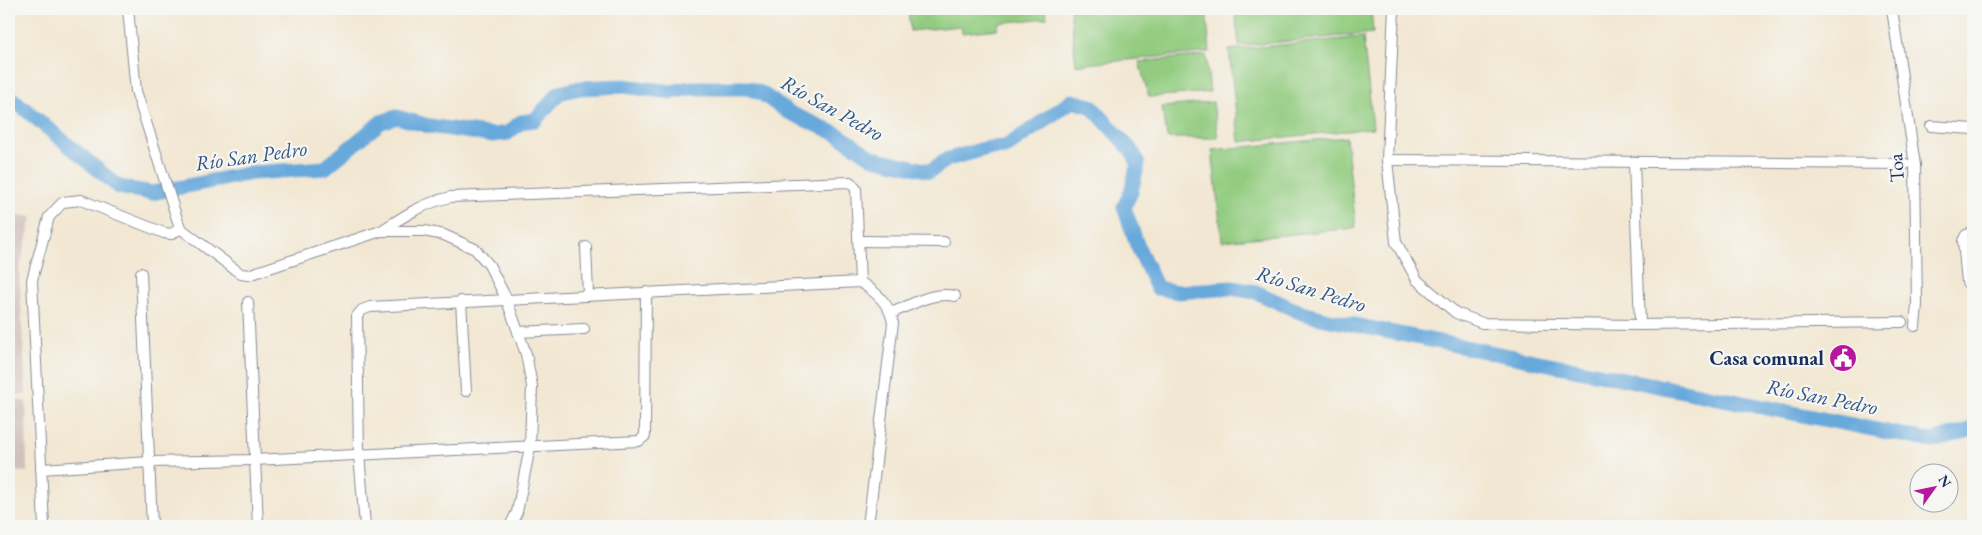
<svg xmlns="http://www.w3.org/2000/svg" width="1982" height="535" viewBox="0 0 1982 535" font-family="'EB Garamond',serif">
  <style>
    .industrial { fill: #d0c0bc }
    .green { fill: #93cc80; stroke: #577e6f }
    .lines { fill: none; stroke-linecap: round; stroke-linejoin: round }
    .river { stroke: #68a9dc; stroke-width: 15 }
    .minor-casing { stroke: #868b98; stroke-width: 12 }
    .minor { stroke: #fff; stroke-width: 10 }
    .labels { text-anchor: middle; stroke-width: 4.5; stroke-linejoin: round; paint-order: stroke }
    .street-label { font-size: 20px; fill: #1b2f5e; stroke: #f6f6f2 }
    .poi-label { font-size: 20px; font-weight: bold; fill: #1b2f5e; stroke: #f6f6f2; text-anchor: end }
    .water-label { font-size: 21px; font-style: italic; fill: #325484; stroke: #f6f6f2 }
  </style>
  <rect width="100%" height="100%" fill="#f6f6f2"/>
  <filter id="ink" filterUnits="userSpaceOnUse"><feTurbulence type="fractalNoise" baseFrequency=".02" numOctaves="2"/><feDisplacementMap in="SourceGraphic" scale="10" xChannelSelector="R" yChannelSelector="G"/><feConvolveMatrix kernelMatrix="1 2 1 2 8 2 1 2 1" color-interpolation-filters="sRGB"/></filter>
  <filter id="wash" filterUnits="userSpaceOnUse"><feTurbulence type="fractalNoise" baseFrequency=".0096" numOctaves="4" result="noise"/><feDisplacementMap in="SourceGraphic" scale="20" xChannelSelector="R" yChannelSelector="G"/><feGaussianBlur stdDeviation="1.12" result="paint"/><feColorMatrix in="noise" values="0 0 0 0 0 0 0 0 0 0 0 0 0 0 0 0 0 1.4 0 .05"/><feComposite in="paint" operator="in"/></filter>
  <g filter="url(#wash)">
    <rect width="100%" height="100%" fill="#f2e7d2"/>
    <g class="industrial">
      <path d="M9,213l23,4 -13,53 7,125 -17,-1z"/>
      <path d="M9,400l17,1 1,71 -18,-1z"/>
    </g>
    <g class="green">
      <path d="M880,9h166l1,9 -49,5v6l-36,4 -1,-7 -51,5 -2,-20 -27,3z"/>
      <path d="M1070,9h136l4,43 -134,13z"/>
      <path d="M1235,9h136l2,24 -134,13z"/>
      <path d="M1363,37l10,91 -134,14 -10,-92z"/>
      <path d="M1206,55l4,37 -61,5 -10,-35z"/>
      <path d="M1213,102l5,36h-51l-5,-31z"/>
      <path d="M1346,137l10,91 -134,13 -10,-91z"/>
    </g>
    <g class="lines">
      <path class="river" d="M9,96l110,91 33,6 100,-20 73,-5 56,-46 16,-5 32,9 64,9 15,-2 13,-11 14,-2 24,-27 21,-5 43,-2 49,6 17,-4h58l14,5 27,19 49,22 36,24 57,13 18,-12 40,-11 18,-1 66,-46 19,5 41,45 6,12 -7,29 -7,15 14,40 19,41 21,4 53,-4 25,4 46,21 23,6 607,122 41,-12"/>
    </g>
  </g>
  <g filter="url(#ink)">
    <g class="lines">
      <g class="minor-casing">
        <g id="minor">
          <path d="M1394,9l-7,151 9,82 21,38 39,33 26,10 158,2 262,-3"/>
          <path d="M1892,9l23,156 2,140 -2,21"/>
          <path d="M1931,126l42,3"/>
          <path d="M1387,160l519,4"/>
          <path d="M1634,162l6,163"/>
          <path d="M180,228l61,46 7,1 133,-44h43l20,4 31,14 14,16 17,33 20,56 6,32 -2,61 -13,65 -7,14"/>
          <path d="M381,231c23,-15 42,-28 70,-34l399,-15 6,7 4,93"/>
          <path d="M1973,233l-7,2 -3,6 4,41 6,8"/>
          <path d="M859,241l85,1"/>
          <path d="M586,247l2,47"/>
          <path d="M141,273l11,253"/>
          <path d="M461,301l5,90"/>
          <path d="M248,302l10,224"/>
          <path d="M891,313c21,-8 41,-22 64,-17"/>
          <path d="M518,332l66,-3"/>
          <path d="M41,469l109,-7 104,-2 385,-19 6,-5 1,-144"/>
          <path d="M44,526l-12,-246 17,-63 14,-15 18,-2 83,33 8,1 8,-6 -44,-137 -8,-82"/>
          <path d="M365,526l-6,-72 -2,-138 5,-6 8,-3 490,-25c16,10 30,22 33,41l-25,203"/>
        </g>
      </g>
      <use href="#minor" class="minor"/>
    </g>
  </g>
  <defs>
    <g id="civic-disc" transform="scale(1.4375)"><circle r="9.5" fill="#b5179e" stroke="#f6f6f2"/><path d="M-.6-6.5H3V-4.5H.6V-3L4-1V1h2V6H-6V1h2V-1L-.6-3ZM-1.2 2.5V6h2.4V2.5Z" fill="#fff"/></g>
  </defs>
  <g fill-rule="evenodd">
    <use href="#civic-disc" x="1843" y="358"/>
  </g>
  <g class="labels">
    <g class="street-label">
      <text transform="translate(1896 168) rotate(-94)" y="7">Toa</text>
    </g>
    <g class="poi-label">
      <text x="1824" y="365">Casa comunal</text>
    </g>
    <g class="water-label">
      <text transform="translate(832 108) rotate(29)" y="7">Río San Pedro</text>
      <text transform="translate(251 156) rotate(-8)" y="7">Río San Pedro</text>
      <text transform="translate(1311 289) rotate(17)" y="7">Río San Pedro</text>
      <text transform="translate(1822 397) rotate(11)" y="7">Río San Pedro</text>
    </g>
  </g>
  <rect width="1982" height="535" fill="none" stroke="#f6f6f2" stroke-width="30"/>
  <g transform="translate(1934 488) rotate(57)"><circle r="24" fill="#f6f6f2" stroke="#9ea6b7"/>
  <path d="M0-4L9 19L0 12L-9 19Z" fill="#b5179e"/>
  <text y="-8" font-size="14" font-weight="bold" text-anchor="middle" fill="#1b2f5e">N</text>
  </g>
</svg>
